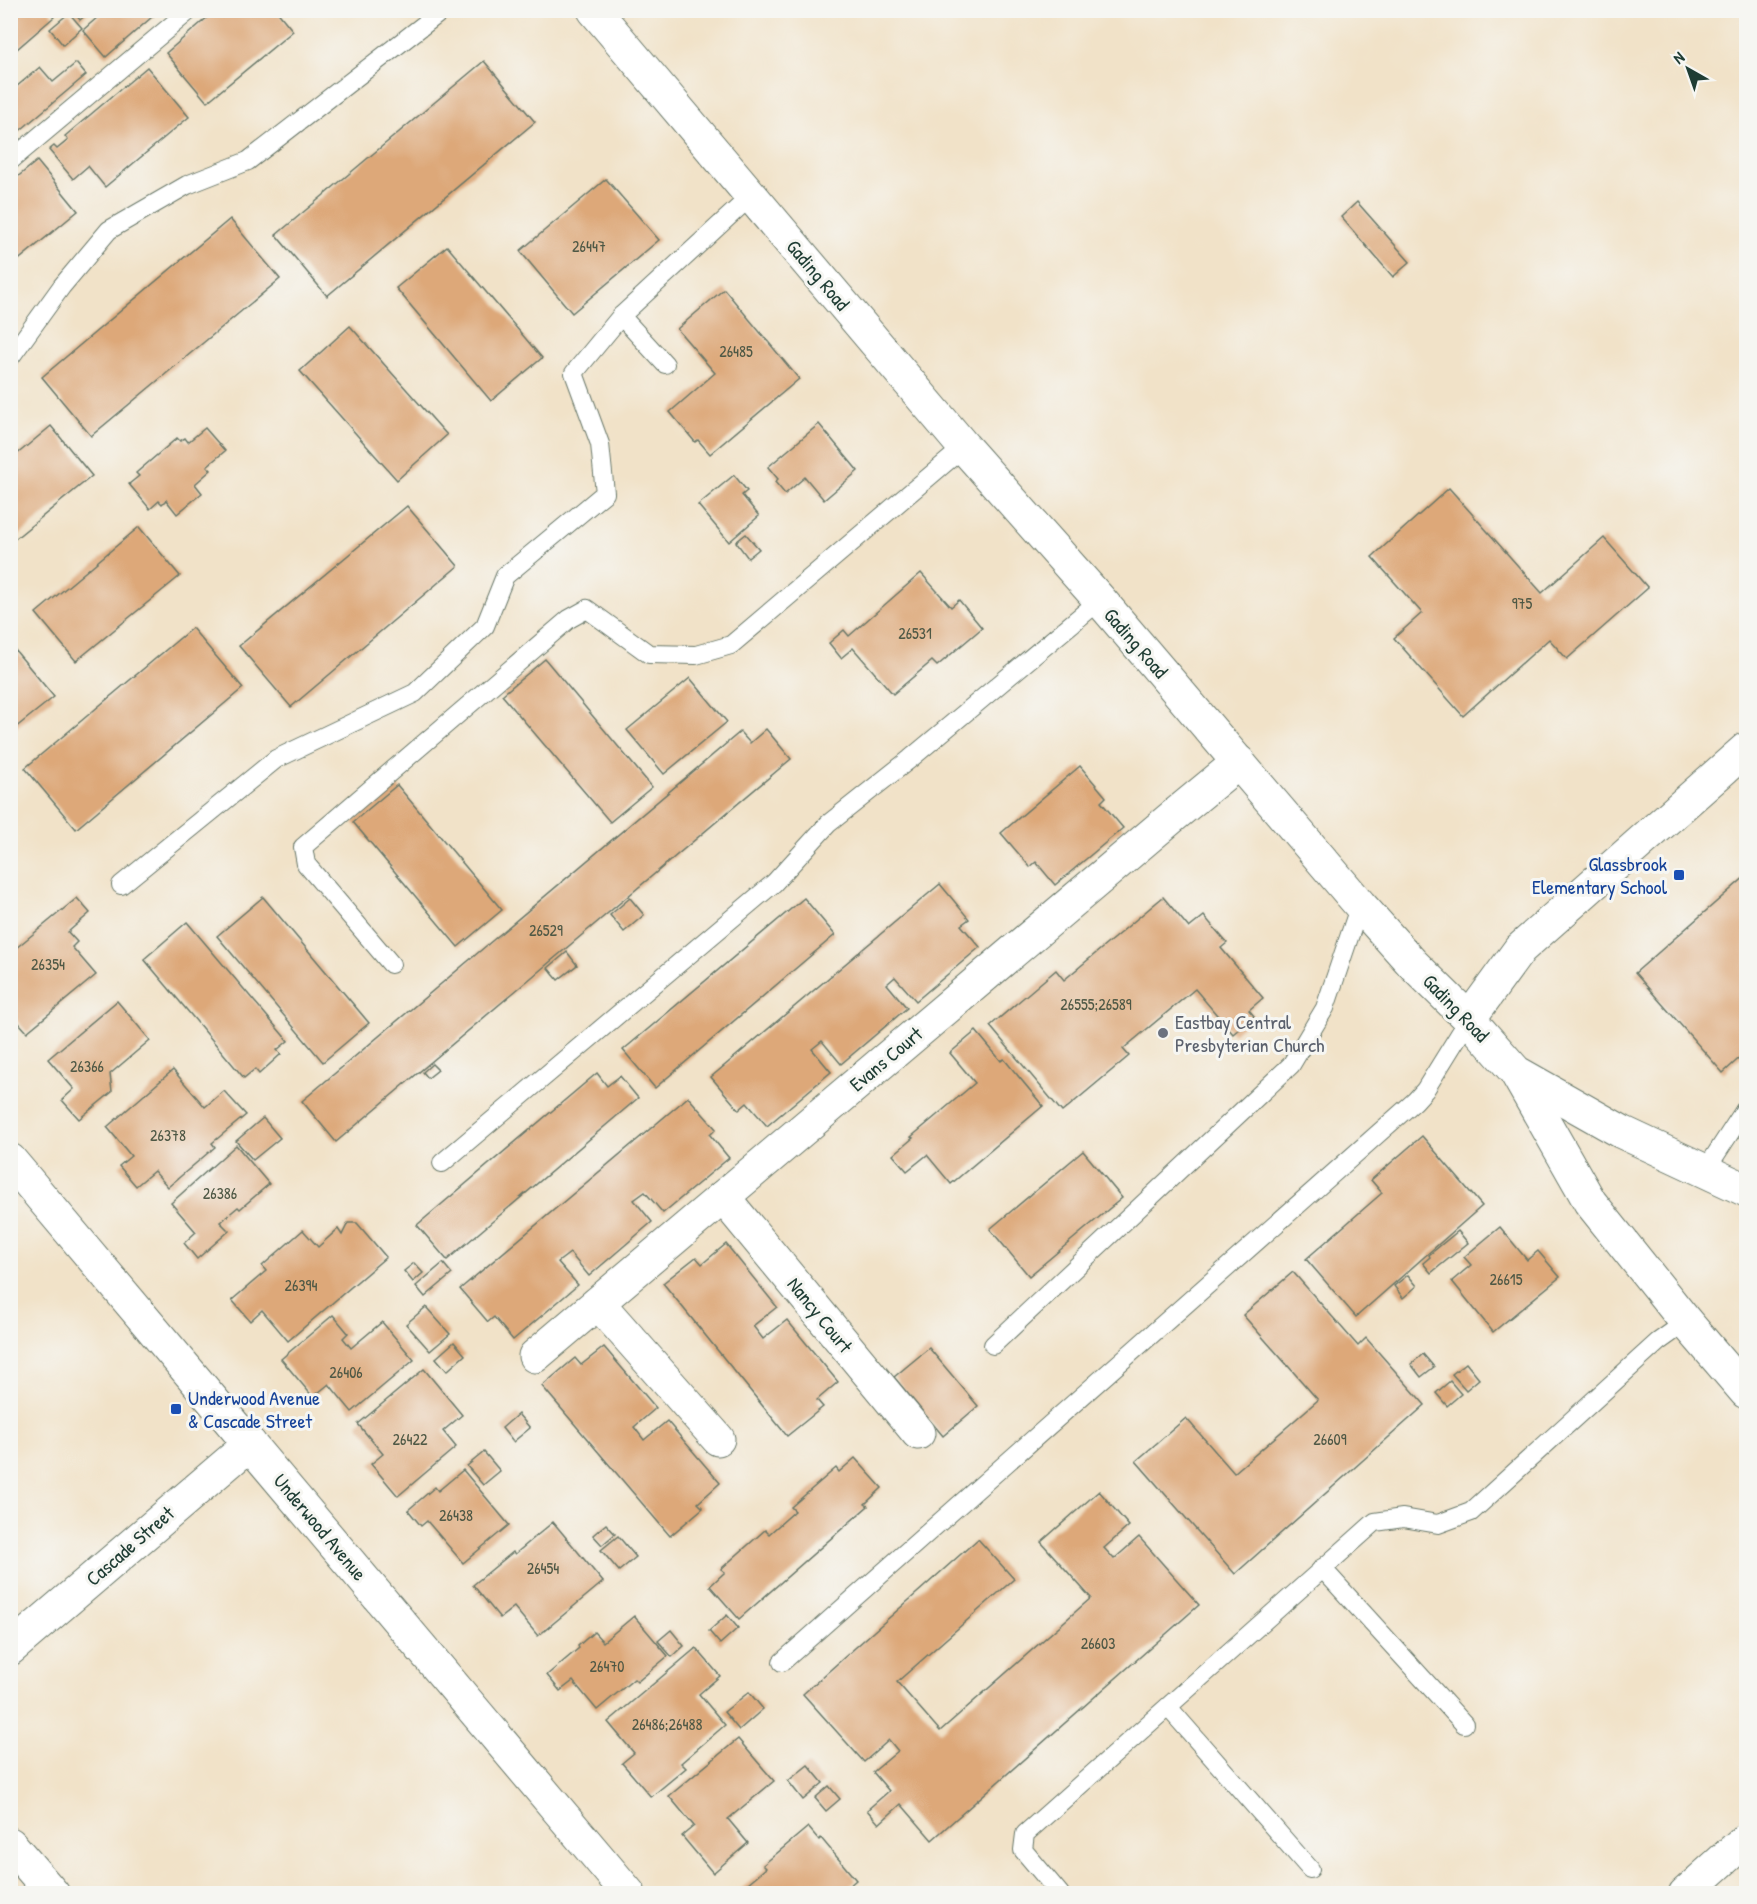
<svg xmlns="http://www.w3.org/2000/svg" width="1757" height="1904" viewBox="0 0 1757 1904" font-family="'Patrick Hand',sans-serif">
  <style>
    .building { fill: #dda879 }
    .lines { fill: none; stroke-linecap: round; stroke-linejoin: round }
    .service-casing { stroke: #687768; stroke-width: 20 }
    .minor-casing { stroke: #687768; stroke-width: 35 }
    .tertiary-casing { stroke: #687768; stroke-width: 35 }
    .secondary-casing { stroke: #687768; stroke-width: 35 }
    .service { stroke: #fff; stroke-width: 18 }
    .minor { stroke: #fff; stroke-width: 33 }
    .tertiary { stroke: #fff; stroke-width: 33 }
    .secondary { stroke: #fff; stroke-width: 33 }
    .transit-dot { fill: #1a4fb4; stroke: #f6f6f2; stroke-width: 2 }
    .worship-dot { fill: #6b7280; stroke: #f6f6f2; stroke-width: 2 }
    .labels { text-anchor: middle; stroke-width: 6; stroke-linejoin: round; paint-order: stroke }
    .number-label { font-size: 16px; fill: #4e5845 }
    .street-label { font-size: 20px; fill: #1f3d34; stroke: #f6f6f2 }
    .transit-label { font-size: 20px; fill: #164399; stroke: #f6f6f2; text-anchor: end }
    .worship-label { font-size: 20px; fill: #5b616d; stroke: #f6f6f2; text-anchor: start }
  </style>
  <rect width="100%" height="100%" fill="#f6f6f2"/>
  <filter id="ink" filterUnits="userSpaceOnUse"><feTurbulence type="fractalNoise" baseFrequency=".0167" numOctaves="2"/><feDisplacementMap in="SourceGraphic" scale="12" xChannelSelector="R" yChannelSelector="G"/><feConvolveMatrix kernelMatrix="1 2 1 2 8 2 1 2 1" color-interpolation-filters="sRGB"/></filter>
  <filter id="wash" filterUnits="userSpaceOnUse"><feTurbulence type="fractalNoise" baseFrequency=".008" numOctaves="4" result="noise"/><feDisplacementMap in="SourceGraphic" scale="24" xChannelSelector="R" yChannelSelector="G"/><feGaussianBlur stdDeviation="1.35" result="paint"/><feColorMatrix in="noise" values="0 0 0 0 0 0 0 0 0 0 0 0 0 0 0 0 0 1.4 0 .05"/><feComposite in="paint" operator="in"/></filter>
  <g filter="url(#wash)">
    <rect width="100%" height="100%" fill="#f1e2c8"/>
    <g id="blocks">
      <g class="building">
        <path d="M10,10h39l5,7 -44,38z"/>
        <path d="M72,10h19l-11,10z"/>
        <path d="M106,10h54l-54,47 -23,-27z"/>
        <path d="M216,10h60l17,21 -86,71 -41,-49z"/>
        <path d="M69,13l13,15 -19,17 -13,-16z"/>
        <path d="M484,61l51,61 -208,174 -51,-61z"/>
        <path d="M76,63l10,12 -76,64v-47l30,-25 13,15z"/>
        <path d="M147,67l42,50 -84,70 -17,-21 -15,13 -24,-29 5,-4 3,3 11,-9 -3,-4z"/>
        <path d="M37,161l41,50 -68,56v-84z"/>
        <path d="M606,179l53,61 -87,73 -52,-62z"/>
        <path d="M1357,202l53,60 -17,15 -52,-60z"/>
        <path d="M230,219l50,60 -189,157 -49,-59z"/>
        <path d="M447,246l95,112 -51,43 -95,-113z"/>
        <path d="M724,289l75,90 -89,75 -12,-14 -3,2 -25,-30 45,-39 -38,-44z"/>
        <path d="M350,326l97,109 -50,45 -97,-109z"/>
        <path d="M819,424l39,47 -34,29 -19,-23 -20,17 -10,-12 3,-3 -10,-12z"/>
        <path d="M51,426l41,50 -82,67v-83z"/>
        <path d="M205,428l20,23 -18,15 4,4 -16,14 7,9 -25,21 -11,-14 -4,4 -3,-3 -9,8 -21,-25 10,-8 -3,-3 41,-35 3,3 5,-3 3,4z"/>
        <path d="M734,475l13,16 -5,4 17,21 -30,26 -31,-37z"/>
        <path d="M1449,488l93,105 62,-55 44,50 -81,71 -18,-20 -86,77 -69,-78 28,-25 -50,-56z"/>
        <path d="M407,506l51,60 -167,141 -52,-61z"/>
        <path d="M139,527l41,49 -104,85 -40,-48z"/>
        <path d="M746,534l13,15 -11,9 -12,-16z"/>
        <path d="M921,573l30,34 8,-7 23,28 -45,38 -5,-5 -39,33 -40,-46 -12,10 -12,-15 15,-13 5,6z"/>
        <path d="M192,628l51,60 -167,141 -51,-61z"/>
        <path d="M10,644l44,53 -44,35z"/>
        <path d="M545,659l107,128 -42,35 -108,-127z"/>
        <path d="M690,678l37,44 -63,52 -37,-44z"/>
        <path d="M766,729l25,30 -455,383 -34,-41 438,-369 10,11z"/>
        <path d="M1080,766l26,31 -5,5 22,26 -68,57 -19,-23 -6,5 -29,-34z"/>
        <path d="M397,785l105,125 -44,37 -105,-125z"/>
        <path d="M1746,876v176l-23,21 -88,-100z"/>
        <path d="M940,884l29,35 -8,6 19,22 -64,54 -21,-24 -8,7 20,24 -66,56 -19,-23 -10,8 19,23 -64,54 -20,-23 -8,7 -28,-33z"/>
        <path d="M263,897l106,126 -46,39 -106,-126z"/>
        <path d="M1163,897l26,31 15,-12 23,27 -6,5 42,50 -14,12 5,6 -21,18 -38,-45 -72,60 6,7 -67,56 -72,-86 66,-56 8,10z"/>
        <path d="M77,898l13,15 -22,19 9,10 -5,5 24,28 -69,57 -17,-19v-60z"/>
        <path d="M630,898l14,17 -20,17 -14,-17z"/>
        <path d="M804,898l31,37 -180,153 -32,-38z"/>
        <path d="M187,922l101,119 -11,9 4,4 -22,20 -4,-5 -11,9 -100,-119z"/>
        <path d="M567,952l10,13 -19,15 -10,-12z"/>
        <path d="M117,1001l33,39 -40,34 2,18 -33,27 -17,-19 12,-11 -26,-30z"/>
        <path d="M976,1031l25,30 3,-2 39,47 -92,78 -24,-29 -20,16 -14,-16 20,-17 -2,-1 64,-54 -25,-30z"/>
        <path d="M432,1064l6,6 -10,8 -5,-6z"/>
        <path d="M173,1070l32,37 19,-16 22,24 -34,28 3,4 -47,40 -14,-16 -18,15 -17,-20 12,-10 -24,-29z"/>
        <path d="M597,1073l10,13 13,-10 18,22 -191,162 -30,-35z"/>
        <path d="M688,1097l28,32 -6,6 19,23 -66,55 -18,-21 -11,8 18,22 -63,54 -19,-23 -12,9 20,23 -65,55 -19,-23 -6,5 -28,-33z"/>
        <path d="M263,1118l17,20 -27,22 -17,-19z"/>
        <path d="M1422,1136l60,70 -126,111 -50,-58 76,-66 -11,-13z"/>
        <path d="M236,1145l33,39 -29,25 -2,-2 -18,15 9,9 -32,28 -13,-16 12,-11 -25,-29z"/>
        <path d="M1083,1151l39,47 -93,78 -39,-47z"/>
        <path d="M348,1223h9l29,34 -98,84 -26,-31 -12,11 -18,-21 34,-29 -4,-5 41,-36 15,17 20,-18 4,6z"/>
        <path d="M1500,1227l27,33 11,-9 22,26 -67,55 -41,-51 19,-16 -7,-8z"/>
        <path d="M1458,1231l10,12 -37,30 -8,-10 7,-6 -1,-2z"/>
        <path d="M726,1244l51,63 -24,19 10,13 24,-19 51,62 -21,18 6,7 -36,29 -124,-153 33,-26 6,7z"/>
        <path d="M414,1263l9,10 -10,9 -9,-11z"/>
        <path d="M443,1263l9,11 -27,23 -9,-11z"/>
        <path d="M1293,1272l65,74 8,-8 59,67 -190,169 -99,-113 50,-43 48,55 84,-73 -75,-85z"/>
        <path d="M1408,1275l9,11 -14,12 -9,-12z"/>
        <path d="M426,1307l24,27 -20,17 -24,-27z"/>
        <path d="M333,1315l15,18 -5,5 8,10 31,-26 32,38 -62,52 -23,-28 -16,13 -32,-38z"/>
        <path d="M454,1342l11,13 -18,16 -11,-13z"/>
        <path d="M604,1347l52,61 -22,19 10,13 23,-19 53,62 -22,20 5,5 -33,28 -128,-150 33,-28 6,7z"/>
        <path d="M929,1348l49,58 -35,30 -49,-59z"/>
        <path d="M1423,1354l11,13 -13,10 -10,-13z"/>
        <path d="M1466,1363l13,16 -13,11 -14,-16z"/>
        <path d="M424,1369l38,46 -19,16 13,16 -58,49 -27,-32 12,-10 -25,-30z"/>
        <path d="M1450,1381l11,13 -14,12 -11,-13z"/>
        <path d="M518,1414l12,14 -17,14 -11,-14z"/>
        <path d="M484,1452l16,19 -17,14 -16,-19z"/>
        <path d="M855,1458l27,30 -17,16 3,2 -129,113 -29,-33 15,-14 -4,-3 44,-39 4,4 26,-23 -4,-4 45,-39 3,4z"/>
        <path d="M463,1470l46,55 -46,38 -36,-42 -6,5 -13,-16 27,-23 3,4z"/>
        <path d="M1099,1491l30,35 -25,22 10,11 25,-22 60,68 -267,235 -31,-36 -22,20 -12,-14 22,-19 -16,-19 25,-21 -9,-11 -25,22 -61,-68 175,-155 36,40 -117,103 43,49 151,-133 -50,-56z"/>
        <path d="M553,1522l50,60 -65,54 -24,-29 -14,11 -27,-33 40,-33 2,2z"/>
        <path d="M606,1524l9,10 -13,11 -9,-10z"/>
        <path d="M618,1536l18,21 -17,14 -18,-21z"/>
        <path d="M727,1615l11,13 -18,16 -11,-13z"/>
        <path d="M634,1616l34,40 -31,26 -3,-3 -37,31 -24,-29 -13,10 -13,-16 32,-27 -1,-2 16,-14 9,10z"/>
        <path d="M671,1630l13,16 -12,11 -14,-16z"/>
        <path d="M696,1648l24,28 -21,18 26,31 -44,38 5,5 -35,29 -29,-34 12,-10 -26,-31z"/>
        <path d="M749,1692l14,17 -24,21 -15,-18z"/>
        <path d="M738,1739l36,42 -46,38 20,24 -35,30 -31,-37 12,-10 -25,-30z"/>
        <path d="M808,1765l15,18 -20,17 -15,-19z"/>
        <path d="M829,1786l11,13 -14,12 -11,-13z"/>
        <path d="M808,1827l11,13 2,-2 35,42 -16,14h-105l31,-26 -3,-3z"/>
      </g>
    </g>
  </g>
  <g filter="url(#ink)">
    <use href="#blocks" fill-opacity="0" stroke="#687768" stroke-width="1.5"/>
    <g class="lines">
      <g class="service-casing">
        <g id="service">
          <path d="M10,161l180,-151"/>
          <path d="M10,358l52,-72 47,-56 78,-45 61,-24 195,-151"/>
          <path d="M665,364l-44,-48 130,-120"/>
          <path d="M121,885l155,-126 139,-66 70,-67 20,-50 100,-83 -5,-49 -26,-71 47,-57"/>
          <path d="M391,964l-85,-100 -3,-17 266,-228 18,-10 62,45 47,1 35,-10 233,-198"/>
          <path d="M442,1163l332,-280 54,-59 82,-65 190,-159"/>
          <path d="M1705,1171l41,-63"/>
          <path d="M993,1345l298,-280 34,-57 35,-103"/>
          <path d="M1322,1568l142,156"/>
          <path d="M782,1662l633,-561 10,-11 44,-71"/>
          <path d="M1168,1707l142,162"/>
          <path d="M1060,1894l-37,-44 2,-16 350,-312 28,-4 35,6 33,-12 187,-170 28,-20"/>
        </g>
      </g>
      <g class="minor-casing">
        <g id="minor">
          <path d="M723,1197l195,236"/>
          <path d="M598,1303l120,136"/>
          <path d="M535,1356l636,-538 68,-56"/>
          <path d="M10,1649l240,-205"/>
          <path d="M10,1844l43,50"/>
          <path d="M1685,1894l61,-55"/>
        </g>
      </g>
      <g class="tertiary-casing">
        <g id="tertiary">
          <path d="M1469,1019l51,-70 226,-200"/>
          <path d="M10,1160l619,734"/>
        </g>
      </g>
      <g class="secondary-casing">
        <g id="secondary">
          <path d="M594,10l370,437 136,153 260,305 52,58 57,56 47,53 106,60 124,58"/>
          <path d="M1517,1074l73,128 96,120 60,70"/>
        </g>
      </g>
      <use href="#service" class="service"/>
      <use href="#minor" class="minor"/>
      <use href="#tertiary" class="tertiary"/>
      <use href="#secondary" class="secondary"/>
    </g>
  </g>
  <g class="transit-dot">
    <rect x="1673" y="869" width="12" height="12" rx="3"/>
    <rect x="170" y="1403" width="12" height="12" rx="3"/>
  </g>
  <circle class="worship-dot" cx="1163" cy="1033" r="6"/>
  <g class="labels">
    <g class="number-label">
      <text x="589" y="252">26447</text>
      <text x="736" y="357">26485</text>
      <text x="1522" y="609">975</text>
      <text x="915" y="639">26531</text>
      <text x="546" y="936">26529</text>
      <text x="48" y="970">26354</text>
      <text x="1096" y="1010">26555;26589</text>
      <text x="87" y="1072">26366</text>
      <text x="168" y="1141">26378</text>
      <text x="220" y="1199">26386</text>
      <text x="1506" y="1285">26615</text>
      <text x="301" y="1291">26394</text>
      <text x="346" y="1378">26406</text>
      <text x="410" y="1445">26422</text>
      <text x="1330" y="1445">26609</text>
      <text x="456" y="1521">26438</text>
      <text x="543" y="1574">26454</text>
      <text x="1098" y="1649">26603</text>
      <text x="607" y="1672">26470</text>
      <text x="667" y="1730">26486;26488</text>
    </g>
    <g class="street-label">
      <text transform="translate(818 275) rotate(50)" y="7">Gading Road</text>
      <text transform="translate(1136 643) rotate(49)" y="7">Gading Road</text>
      <text transform="translate(1456 1008) rotate(46)" y="7">Gading Road</text>
      <text transform="translate(886 1059) rotate(-40)" y="7">Evans Court</text>
      <text transform="translate(820 1315) rotate(51)" y="7">Nancy Court</text>
      <text transform="translate(320 1527) rotate(50)" y="7">Underwood Avenue</text>
      <text transform="translate(130 1546) rotate(-41)" y="7">Cascade Street</text>
    </g>
    <g class="transit-label">
      <text x="1667" y="871">Glassbrook<tspan x="1667" dy="23">Elementary School</tspan></text>
      <text x="188" y="1405" text-anchor="start">Underwood Avenue<tspan x="188" dy="23">&amp; Cascade Street</tspan></text>
    </g>
    <g class="worship-label">
      <text x="1175" y="1029">Eastbay Central<tspan x="1175" dy="23">Presbyterian Church</tspan></text>
    </g>
  </g>
  <rect width="1757" height="1904" fill="none" stroke="#f6f6f2" stroke-width="36"/>
  <g transform="translate(1688 69) rotate(320)" stroke="#f6f6f2" stroke-width="4.5" paint-order="stroke">
  <path d="M0-4.5L10 22L0 15L-10 22Z" fill="#1f3d34"/>
  <text y="-9" font-size="16" font-weight="bold" text-anchor="middle" fill="#1f3d34">N</text>
  </g>
</svg>
